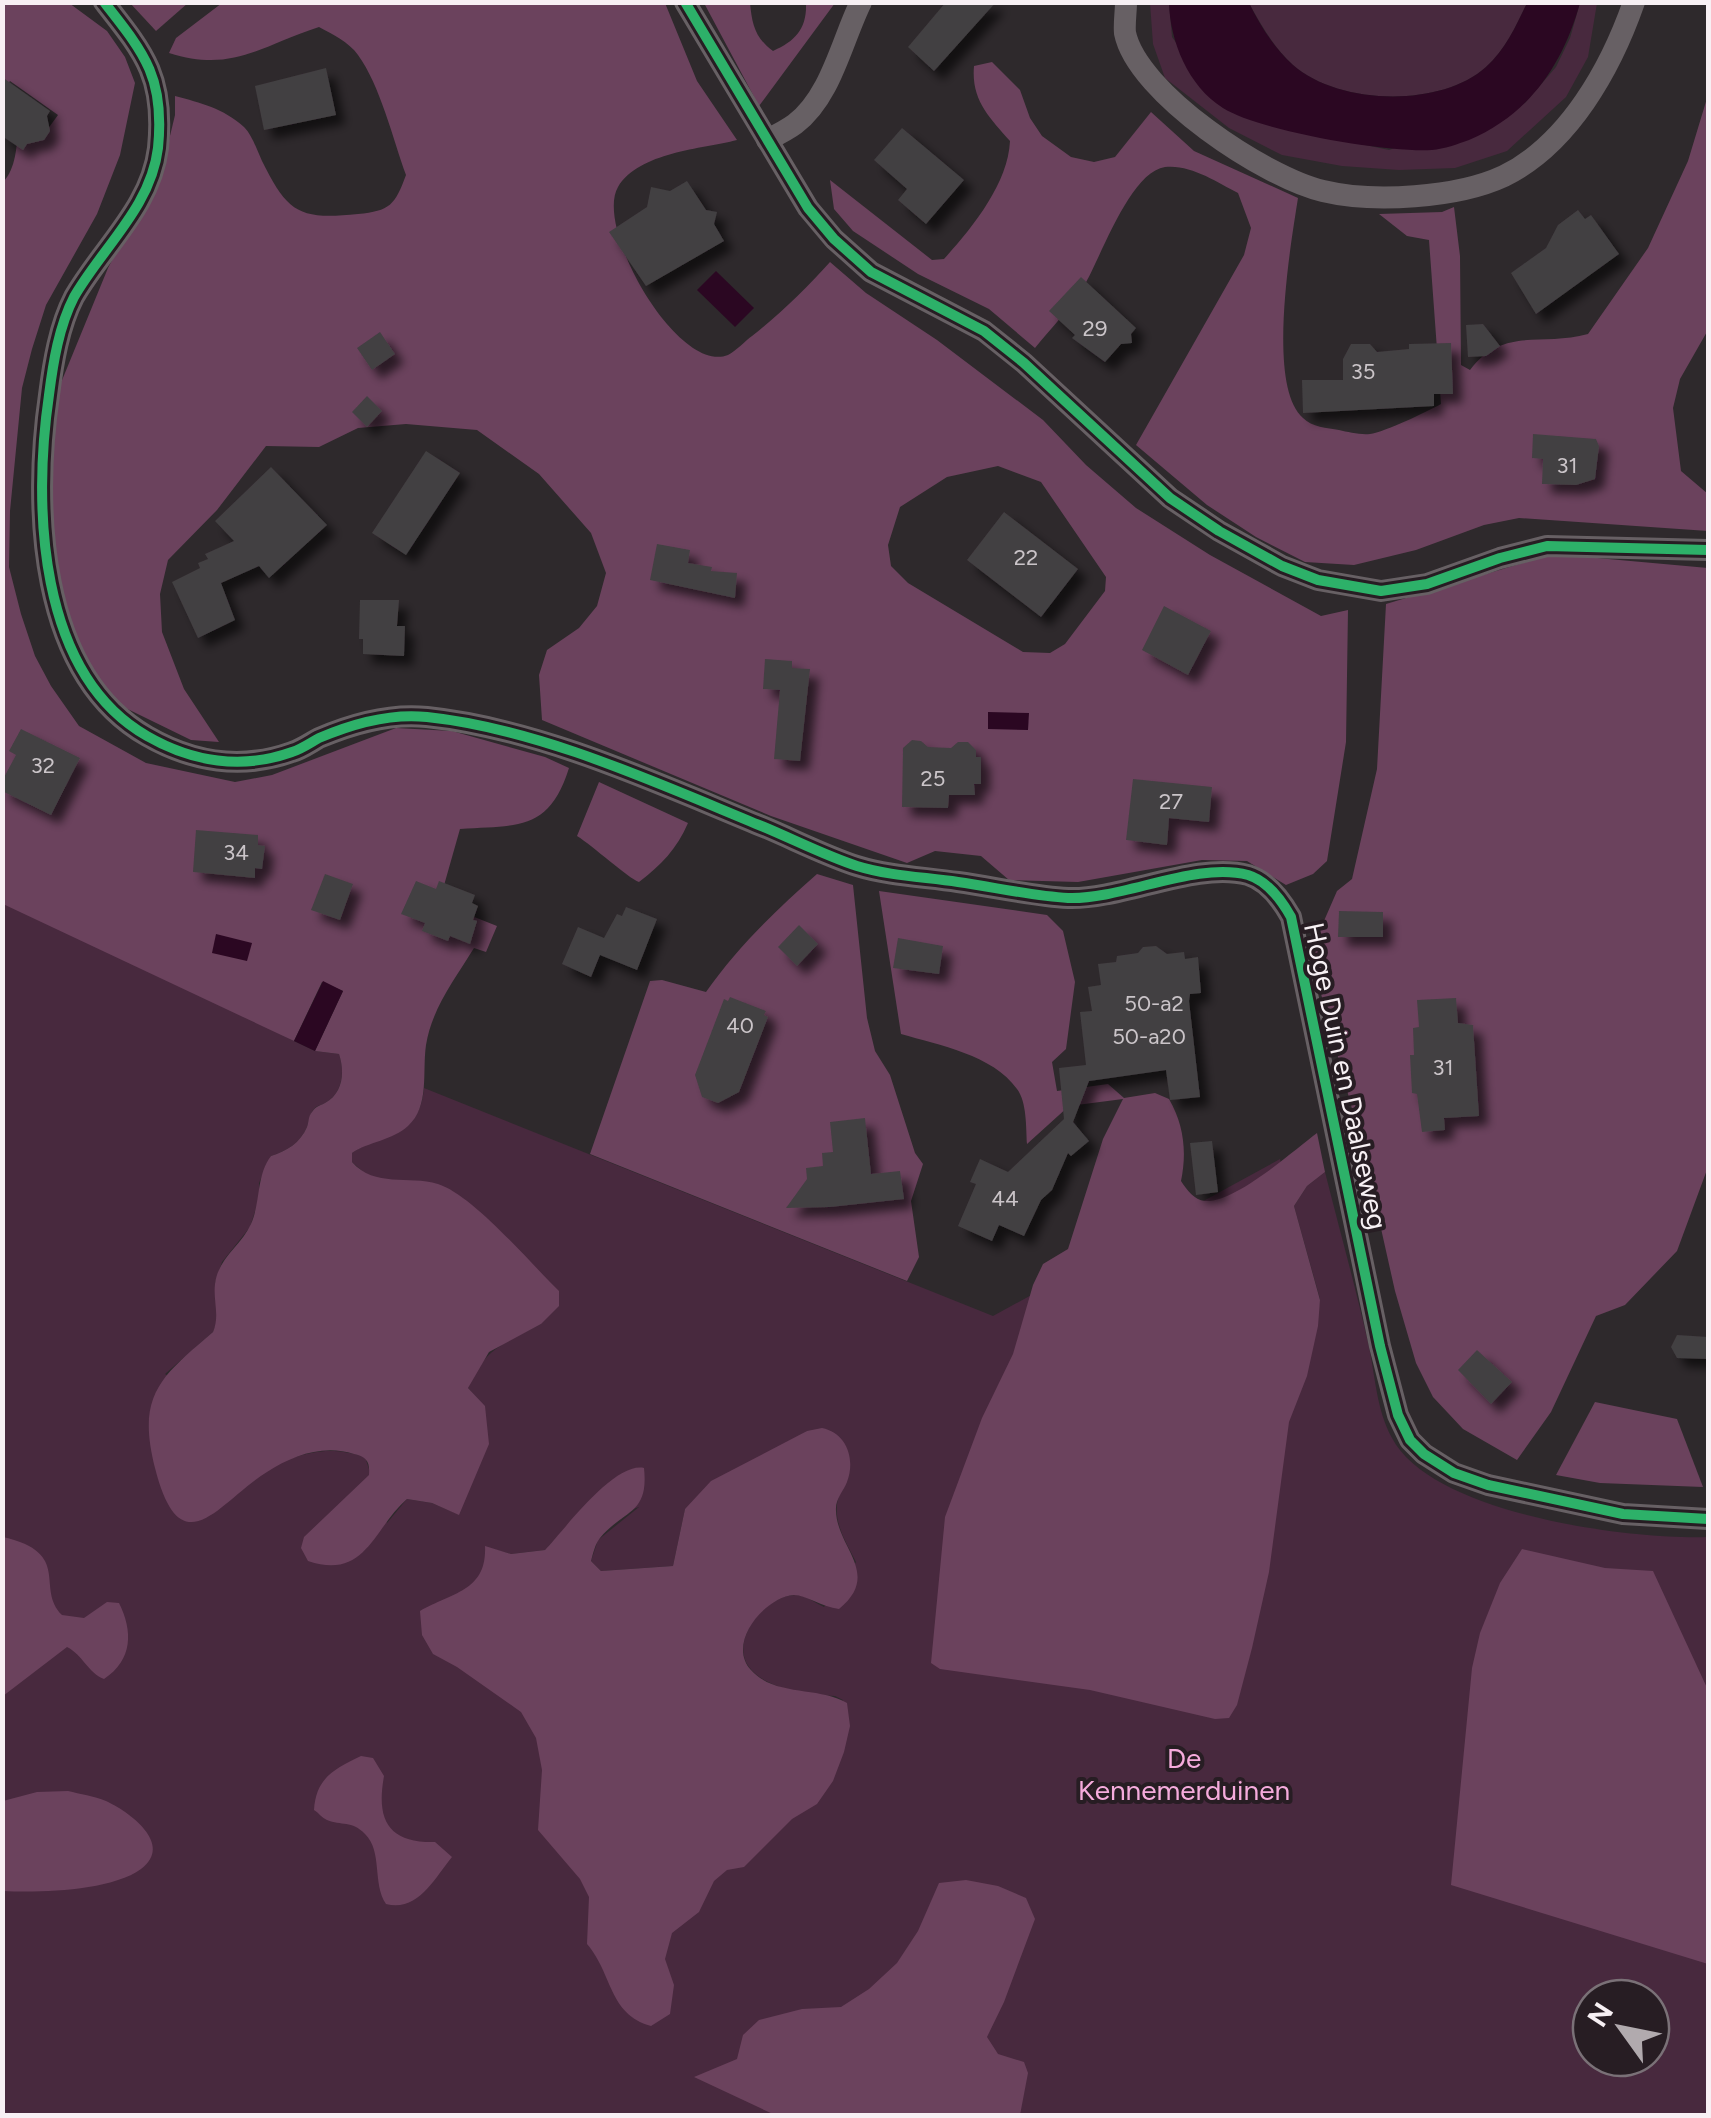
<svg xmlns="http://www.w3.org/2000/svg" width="1711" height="2118" viewBox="0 0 1711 2118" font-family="Figtree,sans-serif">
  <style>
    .green { fill: #48293e; fill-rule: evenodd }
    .forest { fill: #6b425d; fill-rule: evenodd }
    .water { fill: #2b0722 }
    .building { fill: #433f42; filter: url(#shadow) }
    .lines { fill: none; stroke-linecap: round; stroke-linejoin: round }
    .minor { stroke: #676064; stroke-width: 22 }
    .cycleway-casing { stroke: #271d23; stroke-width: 16 }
    .cycleway { stroke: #2db169; stroke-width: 10 }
    .labels { text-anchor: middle; stroke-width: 8; stroke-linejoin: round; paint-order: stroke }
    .number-label { font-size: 22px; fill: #cac4c8 }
    .street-label { font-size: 28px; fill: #f7f0f4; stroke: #271d23 }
    .park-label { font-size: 28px; fill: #f5abdc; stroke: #271d23 }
  </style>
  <defs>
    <filter id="shadow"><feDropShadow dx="9" dy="9" stdDeviation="5" flood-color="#0009"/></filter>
  </defs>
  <rect width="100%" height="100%" fill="#2e292c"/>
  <g class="green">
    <path d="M1150,3h19l3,34 51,71 48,17 118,25 136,-47 31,-36 14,-29 10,-35h17l-9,54 -22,40 -59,54 -52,17 -56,2 -57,-4 -60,-11 -53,-27 -64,-50 -12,-34z"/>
    <path d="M1249,3h278c-11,23 -21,46 -41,64 -45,41 -148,38 -193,-2 -19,-17 -32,-40 -44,-62z"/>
    <path d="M3,889l291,152 21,10 24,3c6,17 4,39 -14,49 -7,4 -8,1 -13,9 -3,5 -3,9 -5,15 -7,16 -20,24 -36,29l-12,27v16l-9,28 -28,35 -7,21 2,39 -4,10 -48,42 128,84c27,-9 45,-9 72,-1l22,66 20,-24 25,4 26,11 27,-107 -17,-19c16,-40 37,-45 73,-64l-104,-140 -67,-6 -18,-16v-9c32,-22 68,-16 72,-65l569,228 287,-157 37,161 3,-21 -26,-93 13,-20 18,-14c14,56 30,113 43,170 7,31 8,67 24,96 40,76 237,102 316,99v578l-1705,1zM807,1431l33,62c-10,25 5,47 16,69l-32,45c-9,-4 -18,-12 -29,-12 -30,1 -66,45 -46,72 17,23 60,27 86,29l8,4 -7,19 -350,-153 -1,-19 26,7 34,-4 18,-19 76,-24 -41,33 -7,21 10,10 72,-5 12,-57zM1591,1998h60v60h-60z"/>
  </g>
  <g class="forest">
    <path d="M3,3h66l38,28 18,26 10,26 -15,72 -23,59 -51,91 -14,44 -10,39 -12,123 -1,56 12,47 14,42 16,30 28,40 67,37 89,19 37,-7 124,-47 56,3 93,26 24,11c-20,64 -52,57 -109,61l-21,74 58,23 -11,26 -12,-4c-19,31 -42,60 -48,97 -4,27 4,61 -18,81 -15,14 -40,16 -56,27v9c23,26 56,13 86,22 35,11 93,80 121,107v15l-18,18 -52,28 -21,36 17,18 4,38 -30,71 -27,-12 -25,-4c-33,28 -41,82 -99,62l-7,-13 3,-11 65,-62c1,-13 -2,-18 -15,-21 -30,-10 -61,1 -87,18 -48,30 -86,98 -112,-4 -19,-74 7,-92 58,-136 7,-16 0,-31 2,-48 3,-26 26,-38 36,-60 10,-23 5,-48 20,-68 16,-5 29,-13 36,-29 2,-6 1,-10 5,-15 5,-7 6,-5 13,-9 18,-10 20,-31 14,-49l-24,-3 28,-60 -21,-9 -28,59 -291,-137v-722c13,-13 14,-37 15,-55l21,14 19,-26 -48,-34 -7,10z"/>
    <path d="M130,3v-1l58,1 -32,28z"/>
    <path d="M222,3h443l32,78 40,59c-35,9 -98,12 -119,47 -24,41 60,188 110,168 8,-4 17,-14 24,-19 29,-23 53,-46 78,-74l36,31 71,47 106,80 43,45 50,43 74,47 111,61 27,-6 -2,132 -19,119 -14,13 -27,11 -39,-24 -45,-1 -124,22 -69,-2 -28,-24 -46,-5 -28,12 -136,-47 -229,-96 -3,-45 8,-25 32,-22 18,-22 9,-33 -15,-40 -52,-59 -62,-44 -71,-6 -48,4 -39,19 -53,-1 -49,64 -49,50 -8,34 2,38 22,57 35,53 -28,-2 -84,-41 -34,-58 -27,-100 12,-151 50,-122 56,-107 11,-46v-19c26,7 48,12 69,31 8,8 13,23 18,34 26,52 37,59 96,53 32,-3 37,-9 48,-39 -13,-36 -26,-90 -48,-120 -9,-13 -26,-21 -39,-28 -59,19 -86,46 -150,26l7,-15zM998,466l43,16 65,95 -1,14 -40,53 -15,9 -27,-1 -115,-69 -17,-17 -3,-21 12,-38 47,-30z"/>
    <path d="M704,3h46c2,21 5,35 23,48 23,-10 34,-23 33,-48h29l-76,103z"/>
    <path d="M992,62l28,28 10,28 12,18 29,21 23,5 21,-5 36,-45 43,39 104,47c-7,45 -32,188 5,220 9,9 24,10 36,12 9,2 21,5 31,4 15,-2 56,-22 71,-30l-12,-164 -22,-4 -28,-22 63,-2 12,-5 6,49 1,109 9,5c33,-44 71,-23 118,-36l60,-86 40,-87 20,-66v235l-28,49 -7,29 8,63 27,23v37l-189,-13 -35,7 -68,25 -62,15 -49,-3 -49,-25 -49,-32 -71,-60 108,-190 7,-27 -13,-35c-21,-11 -48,-29 -73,-26 -35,5 -64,90 -81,119 -13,22 -33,42 -49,62l-46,-39 -71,-35 -65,-43 -19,-22 -4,-29 102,80 12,-1c28,-31 64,-75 66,-118 -21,-24 -39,-41 -36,-75z"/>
    <path d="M1553,554l155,14v599l-31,84 -52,54 -29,11 -45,96 -34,48 -54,-31 -30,-32 -17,-34 -21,-72 -30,-134 -55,-204 27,-62 15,-12 25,-110 9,-165z"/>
    <path d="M599,782l89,41c-11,26 -27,42 -49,59 -11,-4 -46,-36 -62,-46z"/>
    <path d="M817,874l36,11 14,133 8,33 15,24 25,78 8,11 -12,37 8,56 -12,24 -317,-127 60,-173 12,-1 44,12c32,-45 69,-81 111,-118z"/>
    <path d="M879,891l168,24 16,16 12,51 -9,67 -14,13 5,29 51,-7 16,14 31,-5 14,6c15,26 18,53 12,82 6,9 13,19 24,20 30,2 88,-50 112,-68l8,39 -18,14 -13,20 26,94 -2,26 -11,50 -18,46 -20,150 -17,76 -15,57 -8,13 -14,1 -125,-29 -150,-21 -9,-6 14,-146 37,-99 31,-64 20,-69 10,-21 25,-15 35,-110 20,-40 -54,7 -42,38c-1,-16 0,-42 -10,-55 -24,-34 -78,-44 -116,-55z"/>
    <path d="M1595,1402l82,17 26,68 -103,-4 -44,-8z"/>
    <path d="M822,1428c24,5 34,30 25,54 -4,10 -12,17 -11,29 1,37 46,63 3,98 -17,-2 -33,-14 -45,-14 -29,2 -68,48 -43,75 24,27 68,16 96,33l3,23 -6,26 -11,29 -16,23 -25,15 -48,48 -17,3 -13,11 -15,31 -27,21 -7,26 9,26 -4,29 -19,12c-43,-12 -38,-52 -64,-82l2,-47 -9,-18 -42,-49 4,-60 -6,-32 -15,-26 -64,-45 -24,-13 -11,-19 -2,-24c33,-19 67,-20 65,-65l26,8 34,-4c20,-21 69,-88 99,-82 5,47 -20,41 -44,70 -5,6 -7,16 -9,23l10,10 72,-5 12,-57 26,-28 96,-50z"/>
    <path d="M3,1537c70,16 32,51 59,78l22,3 23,-16 12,1c14,28 14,57 -15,76 -16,-6 -21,-24 -37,-32l-64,49z"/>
    <path d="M1522,1549l83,19 48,3 55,119v274l-257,-79 21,-217 8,-35 20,-50z"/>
    <path d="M361,1756l12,2 11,18c-8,44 4,67 51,66l17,15c-18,22 -34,55 -66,47 -14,-21 -3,-52 -21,-70 -13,-14 -24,-8 -38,-14 -5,-2 -8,-7 -13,-10 2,-32 20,-41 47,-54z"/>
    <path d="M68,1791c12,3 26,5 38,10 22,10 69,43 35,68 -30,22 -102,24 -138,22v-90l34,-9z"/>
    <path d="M966,1880l32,6 28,12 9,21 -31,83 -17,35 11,17 26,8 4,11 -8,42h-245l-81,-38 43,-18 6,-24 16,-15 43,-11 39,-2 28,-18 28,-26 21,-32 21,-48z"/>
  </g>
  <g class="water">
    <path d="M1169,3h80c11,22 25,45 44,62 45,40 148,43 193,2 20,-18 30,-41 41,-64h53c-17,61 -50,111 -111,137 -11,4 -25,9 -37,10 -43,3 -173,-19 -209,-42 -35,-22 -53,-67 -54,-105z"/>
    <path d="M716,271l38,37 -19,19 -38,-37z"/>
    <path d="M988,712l41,1 -1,17 -40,-1z"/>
    <path d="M216,934l36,9 -5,18 -35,-8z"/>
    <path d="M323,981l20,10 -28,60 -21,-10z"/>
  </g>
  <g class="building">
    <path d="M946,2h50l-62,69 -26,-24z"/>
    <path d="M326,68l10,47 -72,15 -9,-44z"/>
    <path d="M2,77l48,34 -3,5 3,15 -6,9 -17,4 -4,6 -21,-14z"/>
    <path d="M902,128l62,52 -38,44 -28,-24 9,-11 -33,-29z"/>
    <path d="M687,181l19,29 11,2 -3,12 10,17 -78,45 -37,-54 38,-25 4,-20 19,4z"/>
    <path d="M1578,210l7,9 6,-4 28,39 -83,60 -25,-41 35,-25 12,-23z"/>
    <path d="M1081,277l55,51 -5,6 1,9 -11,1 -16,18 -33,-24 3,-3 -26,-24z"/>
    <path d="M1483,324l17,22 -14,10 -18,1 -2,-32z"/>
    <path d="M380,332l15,22 -23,16 -15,-22z"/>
    <path d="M1451,343l2,51h-19v12l-131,7 -1,-33h41v-21l8,-15h19l7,8 32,-3v-5z"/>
    <path d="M367,396l15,15 -15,16 -15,-15z"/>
    <path d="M1533,434l63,5 3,7 -4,33 -19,6 -34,-1 1,-25 -11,-1z"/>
    <path d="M426,451l34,22 -54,82 -34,-22z"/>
    <path d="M271,467l56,58 -58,53 -10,-12 -38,17 14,37 -37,18 -26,-56 28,-14 -2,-5 10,-4 -3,-5 29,-13 -19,-20z"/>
    <path d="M1004,512l74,57 -37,48 -74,-57z"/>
    <path d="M657,544l33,6 -2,13 24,4 -1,4 26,2 -2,25 -85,-18z"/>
    <path d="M360,600h39l-2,26h8l-1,30 -41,-2v-15h-4z"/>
    <path d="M1164,606l47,25 -23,44 -46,-25z"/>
    <path d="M765,659l27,2v7l18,1 -10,92 -26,-2 6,-69 -17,-1z"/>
    <path d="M21,729l59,29 -29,57 -49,-24v-10l14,-26 -7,-4z"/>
    <path d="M912,740l9,1 7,6 23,1 7,-6h10l8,8v7h5v27h-7l1,11h-26l-1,13 -46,-1 1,-59z"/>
    <path d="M1133,779l79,8 -3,35 -40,-4 -2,27 -41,-5z"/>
    <path d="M196,830l62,5v10l7,1 -3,23 -7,-1v10l-62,-6z"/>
    <path d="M325,874l28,10 -13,36 -29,-10z"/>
    <path d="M416,881l20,8 3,-8 36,14 -3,8 6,3 -5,14 4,1 -7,23 -20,-8 -2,5 -26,-10 3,-8 -24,-9z"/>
    <path d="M626,907l31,12 -20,51 -37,-15 -9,22 -29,-13 16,-37 26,11 13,-24 5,2z"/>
    <path d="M1339,911l44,1v25h-45z"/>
    <path d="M799,925l19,19 -21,22 -19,-19z"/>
    <path d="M898,938l45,8 -4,28 -46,-6z"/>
    <path d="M1156,946l11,8 17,-2 1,7 13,-2 3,36 -11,1 -1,7 11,96 -30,3 -4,-30 -77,11 -16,41 16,19 -18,15 -3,-3 -16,37 -11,10 -17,36 -25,-11 -7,16 -34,-15 18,-42 -6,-2 10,-23 28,13 56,-53 -5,-51 27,-3 -6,-53 12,-1 -4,-24 13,-2 -3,-21 18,-2 1,-6 21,-3 5,-6z"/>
    <path d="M730,997l36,14 -2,4 4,2 -29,75 -21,11 -16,-6 -7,-22 29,-76 4,2z"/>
    <path d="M1456,998l2,25 15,2 6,91 -35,2 1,12 -23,2 -5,-38 -5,-1 -2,-38h4l-1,-27 6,-1 -2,-27z"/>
    <path d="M865,1118l6,56 29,-3 4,28 -74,8 -44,1 21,-29 -1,-11 17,-2 -1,-13 11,-1 -3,-30z"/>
    <path d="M1212,1141l6,51 -22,3 -6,-52z"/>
    <path d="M1677,1335l31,2v22l-31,-1 -6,-11z"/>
    <path d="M1477,1350l35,32 -21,22 -33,-34z"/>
  </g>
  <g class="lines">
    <g class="minor">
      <path d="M104,2c41,52 61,76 54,146 -7,59 -56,100 -84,149 -15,29 -21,66 -25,98 -16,109 -12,278 98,341 45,26 95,34 145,16 10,-3 18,-9 27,-14 35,-15 71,-25 108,-21 114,12 232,67 337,110 31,13 62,29 93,39 32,10 68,11 101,16 36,5 74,14 110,16 54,2 128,-37 180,-23 20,6 34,26 43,42l89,429 18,69 12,25 14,14 30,19 34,12 135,29 85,5"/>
      <path d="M685,2l123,206 26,31 37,33 113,59 40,32 146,135 49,33 63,35 36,14 63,11 46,-7 73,-26 47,-12 161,4"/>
      <path d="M1126,2c0,10 -2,22 -1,31 12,60 141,145 198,158 50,12 134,7 181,-15 65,-32 107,-108 130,-174"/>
      <path d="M767,140c10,-5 20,-10 28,-16 36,-27 47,-84 66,-122"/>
    </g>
    <g class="cycleway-casing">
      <g id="cycleway">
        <path d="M104,2c41,52 61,76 54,146 -7,59 -56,100 -84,149 -15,29 -21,66 -25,98 -16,109 -12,278 98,341 45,26 95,34 145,16 10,-3 18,-9 27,-14 35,-15 71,-25 108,-21 114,12 232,67 337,110 31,13 62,29 93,39 32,10 68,11 101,16 36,5 74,14 110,16 54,2 128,-37 180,-23 20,6 34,26 43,42l89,429 18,69 12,25 14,14 30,19 34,12 135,29 85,5"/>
        <path d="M685,2l123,206 26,31 37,33 113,59 40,32 146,135 49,33 63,35 36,14 63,11 46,-7 73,-26 47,-12 161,4"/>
      </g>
    </g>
    <use href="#cycleway" class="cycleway"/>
  </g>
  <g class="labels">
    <g class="number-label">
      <text x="1095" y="336">29</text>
      <text x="1363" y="379">35</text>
      <text x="1567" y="473">31</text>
      <text x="1026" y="565">22</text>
      <text x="43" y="773">32</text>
      <text x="933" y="786">25</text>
      <text x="1171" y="809">27</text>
      <text x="236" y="860">34</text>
      <text x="1154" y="1011">50-a2</text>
      <text x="740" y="1033">40</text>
      <text x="1149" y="1044">50-a20</text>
      <text x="1443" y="1075">31</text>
      <text x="1005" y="1206">44</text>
    </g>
    <g class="street-label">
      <text transform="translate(1346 1076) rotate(78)" y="10">Hoge Duin en Daalseweg</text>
    </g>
    <g class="park-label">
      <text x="1184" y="1768">De<tspan x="1184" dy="32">Kennemerduinen</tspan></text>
    </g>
  </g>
  <rect width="1711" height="2118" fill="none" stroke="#f7f0f4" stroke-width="10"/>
  <g transform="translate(1621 2028) rotate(303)"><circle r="48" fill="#271d23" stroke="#7a7177" stroke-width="2.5"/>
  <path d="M0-8L18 38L0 25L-18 38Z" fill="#b1aaae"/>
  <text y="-15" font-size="28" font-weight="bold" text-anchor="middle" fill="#f7f0f4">N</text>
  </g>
</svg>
